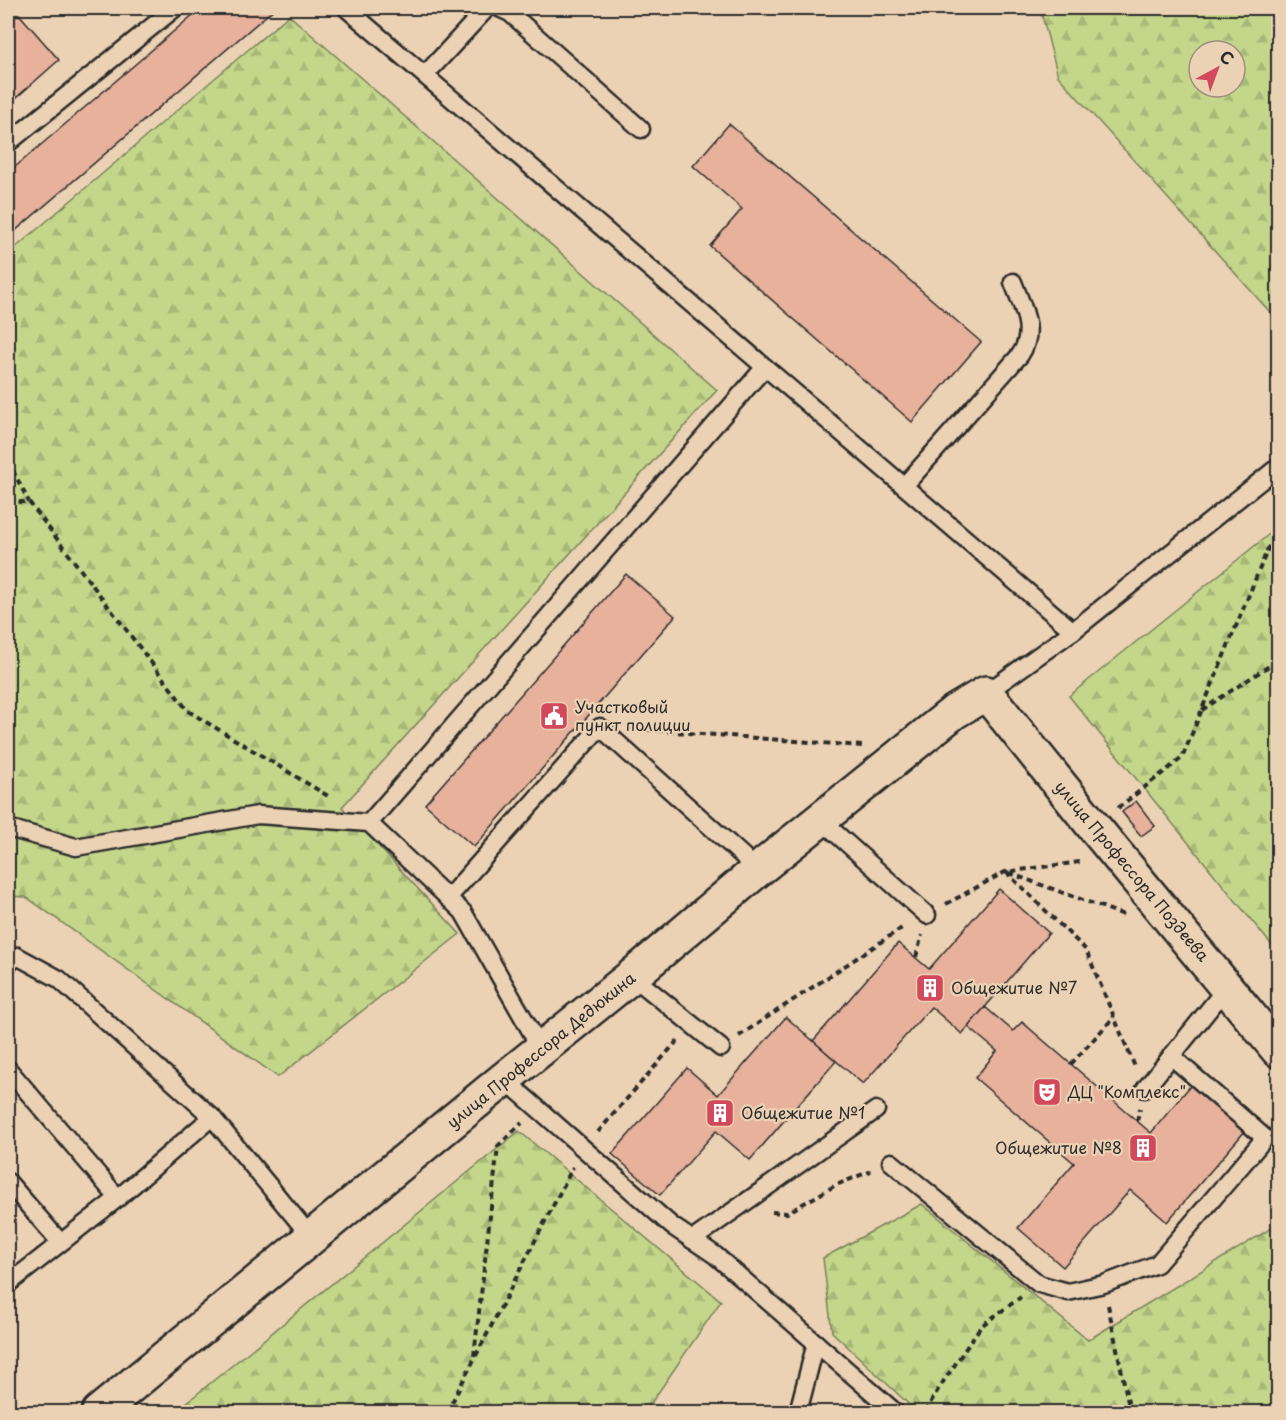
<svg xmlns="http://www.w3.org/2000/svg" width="1286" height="1420" viewBox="0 0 1286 1420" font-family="'Playpen Sans',sans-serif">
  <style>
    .forest { fill: url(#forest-firs); stroke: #77805a; stroke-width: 1.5; fill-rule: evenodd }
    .building { fill: #e7b19c; stroke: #2b2b2b; stroke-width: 1.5 }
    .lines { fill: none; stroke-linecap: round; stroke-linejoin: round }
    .lane-casing { stroke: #2b2b2b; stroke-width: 21 }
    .street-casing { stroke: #2b2b2b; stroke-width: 38 }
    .path { stroke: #2b2b2b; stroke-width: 4; stroke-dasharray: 6 4.5; stroke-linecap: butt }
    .lane { stroke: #ecd2b4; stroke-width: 16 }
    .street { stroke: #ecd2b4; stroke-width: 33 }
    .labels { text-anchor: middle; stroke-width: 4.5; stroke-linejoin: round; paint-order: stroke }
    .poi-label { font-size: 16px; fill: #2b2b2b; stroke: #ecd2b4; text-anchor: start }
    .street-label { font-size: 16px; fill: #2b2b2b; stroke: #ecd2b4 }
  </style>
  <defs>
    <pattern id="forest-firs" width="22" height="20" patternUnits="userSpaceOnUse" patternTransform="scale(1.5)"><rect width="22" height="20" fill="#c3d68a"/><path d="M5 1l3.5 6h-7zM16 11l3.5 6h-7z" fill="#a8b877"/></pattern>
  </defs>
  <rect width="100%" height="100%" fill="#ecd2b4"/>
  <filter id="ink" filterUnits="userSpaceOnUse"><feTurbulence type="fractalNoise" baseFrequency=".0167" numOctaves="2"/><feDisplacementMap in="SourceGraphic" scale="12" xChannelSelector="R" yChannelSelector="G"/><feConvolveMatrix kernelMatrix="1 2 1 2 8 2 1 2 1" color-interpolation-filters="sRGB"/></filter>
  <g filter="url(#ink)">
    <g class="forest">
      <path d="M1040,8h238v313l-220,-245zM1199,51h36v36h-36z"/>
      <path d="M289,15l428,375 -375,417 118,127 -182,143 -252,-180 -18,-1v-642z"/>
      <path d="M1278,527v426l-209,-257z"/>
      <path d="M519,1131l202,170 -76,111h-470z"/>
      <path d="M922,1204l166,136 190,-116v188h-361l-85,-80 -9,-74z"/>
    </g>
    <g class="building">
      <path d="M201,8h74l-267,229v-64z"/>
      <path d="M19,14l40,46 -51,45v-81z"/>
      <path d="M729,124l252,218 -69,80 -202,-176 32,-37 -49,-43z"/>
      <path d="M626,574l49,42 -201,231 -49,-43z"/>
      <path d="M1136,801l19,25 -14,10 -19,-24z"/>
      <path d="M999,889l50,44 -87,101 -31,-27 -68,77 -50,-43 85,-98 31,26z"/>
      <path d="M985,1007l28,24 9,-9 129,111 40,-48 54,46 -78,91 -37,-32 -67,77 -45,-39 56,-65 -99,-85 22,-27 -29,-24z"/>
      <path d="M786,1017l50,44 -86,99 -34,-29 -56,64 -48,-41 75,-86 31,27z"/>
    </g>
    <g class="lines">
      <g class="lane-casing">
        <g id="lane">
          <path d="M346,8l727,623"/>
          <path d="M499,8l11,5 131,116"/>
          <path d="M425,75l62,-67"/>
          <path d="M8,143l167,-135"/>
          <path d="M904,486l116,-131c17,-25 2,-48 -7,-73"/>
          <path d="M986,693l87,-62 205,-164"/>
          <path d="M821,820l106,95"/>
          <path d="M369,823l396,-456"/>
          <path d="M8,828l68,19 182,-32 111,8 94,89 69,121 8,18"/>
          <path d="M448,898l152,-171 144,130 10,16"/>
          <path d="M8,964l9,-8 42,23 153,138 100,121"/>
          <path d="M632,976l89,72"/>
          <path d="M8,1069l110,129"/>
          <path d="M504,1079l168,147 43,29 180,157"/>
          <path d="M1145,1089l82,-102"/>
          <path d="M891,1162l148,122 29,8 36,-8 53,-20 108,-126 -94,-82"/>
          <path d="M8,1182l52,60"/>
          <path d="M692,1240l184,-130"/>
          <path d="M8,1284l110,-86 94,-81"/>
          <path d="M798,1412l18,-69"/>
        </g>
      </g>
      <g class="street-casing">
        <path id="street" d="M99,1412l405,-333 128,-103 122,-103 200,-161 32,-19 108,134 184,223"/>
      </g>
      <g class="path">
        <path d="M8,461l21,41"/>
        <path d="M8,502h21l159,209 140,85"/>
        <path d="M1202,710l76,-50"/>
        <path d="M636,729l226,17"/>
        <path d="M1118,808l64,-50 96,-234"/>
        <path d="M1006,872l80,78 49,117"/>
        <path d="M1009,873l115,42"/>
        <path d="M946,904l59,-32 75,-10"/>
        <path d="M916,957l6,-22"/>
        <path d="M739,1036l166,-110"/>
        <path d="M1071,1064l43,-47"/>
        <path d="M1137,1121l3,-13"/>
        <path d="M598,1132l80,-92"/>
        <path d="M772,1212l15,1 49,-28 35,-14"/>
        <path d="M1108,1305l22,107"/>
        <path d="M474,1356l24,-210 24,-23"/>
        <path d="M447,1412l126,-245"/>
        <path d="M925,1412l14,-24 42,-62 40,-29"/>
      </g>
      <use href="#lane" class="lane"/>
      <use href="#street" class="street"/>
    </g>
  </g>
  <defs>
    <g id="civic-square" transform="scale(1.5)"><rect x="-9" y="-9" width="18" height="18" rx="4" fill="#d1495b" stroke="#ecd2b4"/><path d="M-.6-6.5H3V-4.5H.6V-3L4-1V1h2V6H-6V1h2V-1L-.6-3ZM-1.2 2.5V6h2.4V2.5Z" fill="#fff"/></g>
    <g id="building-square" transform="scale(1.5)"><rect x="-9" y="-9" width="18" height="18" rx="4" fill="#d1495b" stroke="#ecd2b4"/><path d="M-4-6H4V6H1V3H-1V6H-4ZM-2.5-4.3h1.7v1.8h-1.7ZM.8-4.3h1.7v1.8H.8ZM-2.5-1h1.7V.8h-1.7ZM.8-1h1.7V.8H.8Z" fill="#fff"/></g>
    <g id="theatre-square" transform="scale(1.5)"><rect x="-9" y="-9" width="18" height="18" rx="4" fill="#d1495b" stroke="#ecd2b4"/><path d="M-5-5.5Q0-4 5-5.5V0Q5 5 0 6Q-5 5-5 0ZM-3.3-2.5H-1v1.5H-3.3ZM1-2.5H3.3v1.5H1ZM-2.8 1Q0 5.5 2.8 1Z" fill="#fff"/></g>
  </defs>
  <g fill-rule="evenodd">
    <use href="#civic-square" x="554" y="716"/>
    <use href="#building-square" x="930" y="988"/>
    <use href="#theatre-square" x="1047" y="1092"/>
    <use href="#building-square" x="720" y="1113"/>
    <use href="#building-square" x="1143" y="1148"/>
  </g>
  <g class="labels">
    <g class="poi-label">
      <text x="575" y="713">Участковый<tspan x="575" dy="18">пункт полиции</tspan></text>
      <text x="951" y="994">Общежитие №7</text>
      <text x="1068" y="1098">ДЦ "Комплекс"</text>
      <text x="741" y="1119">Общежитие №1</text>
      <text x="1122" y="1154" text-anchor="end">Общежитие №8</text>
    </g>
    <g class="street-label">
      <text transform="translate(1132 871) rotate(50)" y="6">улица Профессора Поздеева</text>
      <text transform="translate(541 1050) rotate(-39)" y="6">улица Профессора Дедюкина</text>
    </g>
  </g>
  <rect width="1286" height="1420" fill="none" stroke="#ecd2b4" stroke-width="30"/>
  <rect x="15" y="15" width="1256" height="1390" fill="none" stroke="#2b2b2b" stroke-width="2" filter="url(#ink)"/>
  <g transform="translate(1217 69) rotate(41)"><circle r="28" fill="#ecd2b4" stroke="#9f8f7d" stroke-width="1.5"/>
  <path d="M0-4.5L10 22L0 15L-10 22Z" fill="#d1495b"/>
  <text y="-9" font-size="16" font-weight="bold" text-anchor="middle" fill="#2b2b2b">С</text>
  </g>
</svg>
